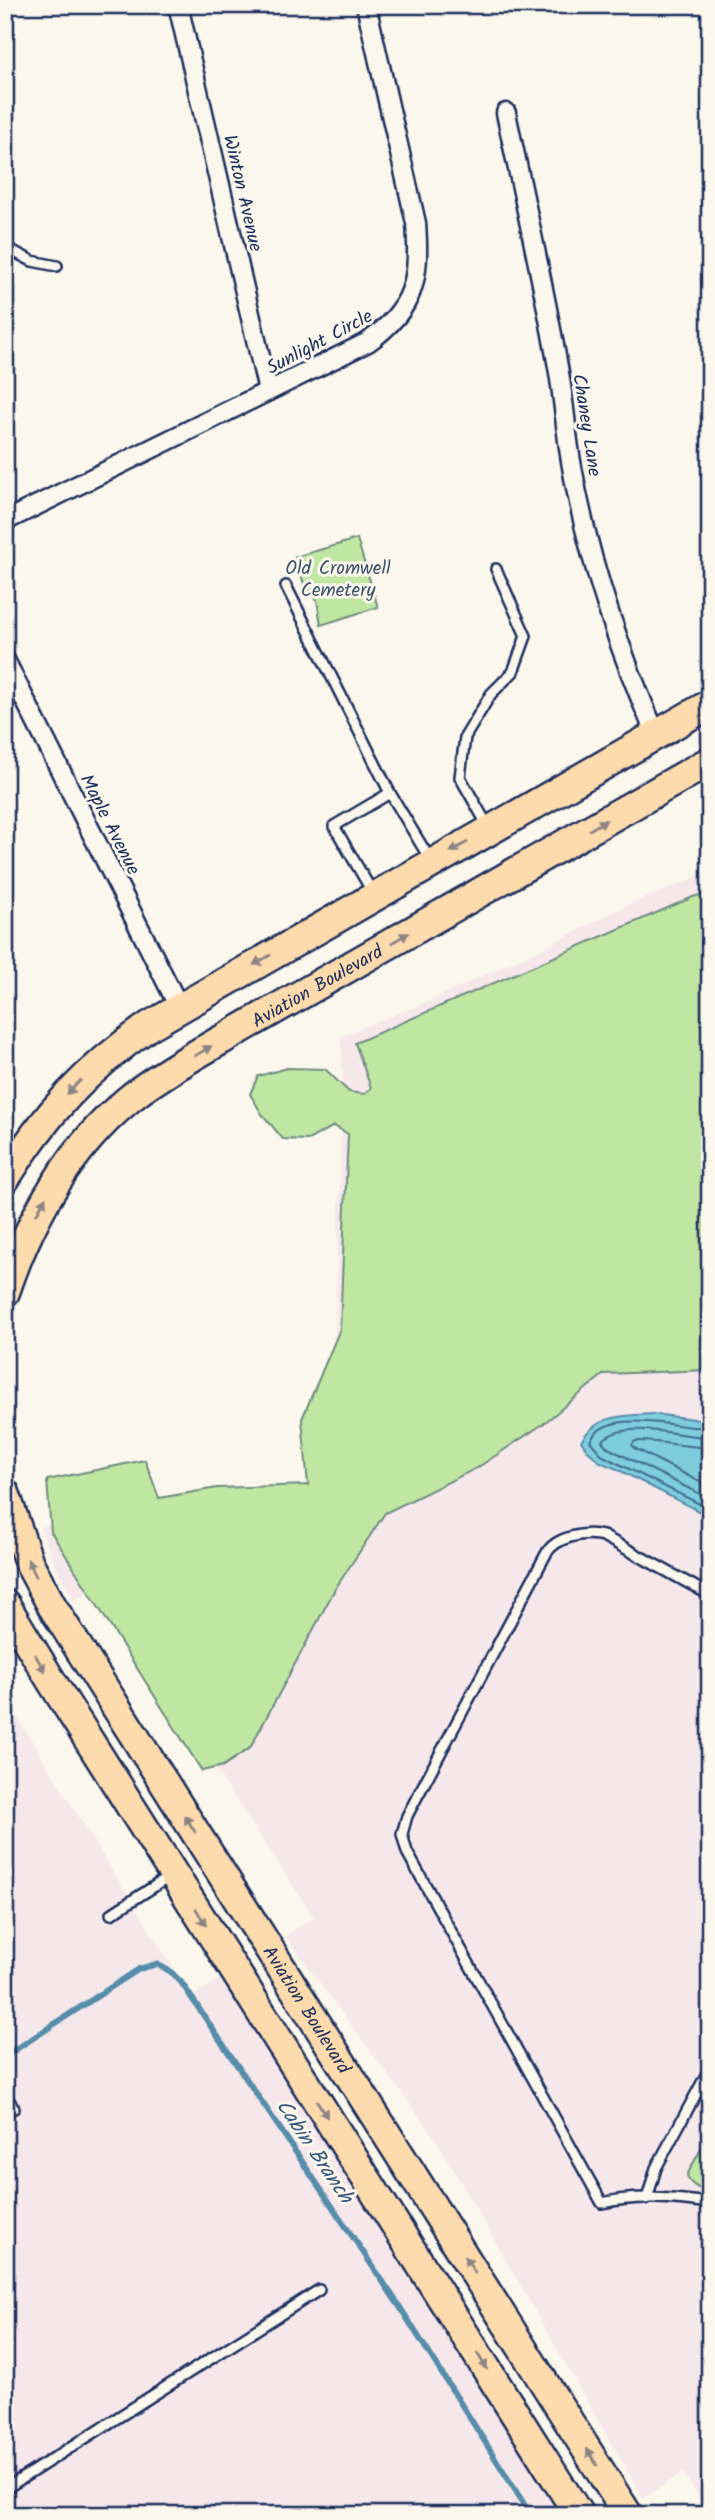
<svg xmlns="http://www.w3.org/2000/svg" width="715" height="2520" viewBox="0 0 715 2520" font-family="Kalam,sans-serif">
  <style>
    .built { fill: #f6e7eb }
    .green { fill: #c0e7a2; stroke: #6e8b80; stroke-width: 2 }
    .water { fill: #7eccdc; stroke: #568daa; stroke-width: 2 }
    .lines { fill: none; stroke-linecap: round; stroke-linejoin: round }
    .shore { stroke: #436e90; stroke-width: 2 }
    .stream { stroke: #568daa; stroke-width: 6 }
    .service-casing { stroke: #1b2f5e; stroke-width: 14 }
    .minor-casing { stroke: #1b2f5e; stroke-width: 23 }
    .primary-casing { stroke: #1b2f5e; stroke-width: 33 }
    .service { stroke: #fbf7ec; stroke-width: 9 }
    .minor { stroke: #fbf7ec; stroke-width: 18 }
    .primary { stroke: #fedbac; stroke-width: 28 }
    .oneway { fill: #8c8585 }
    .labels { text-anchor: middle; stroke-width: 6; stroke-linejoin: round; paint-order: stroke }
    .street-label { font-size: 19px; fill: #1b2f5e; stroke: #fbf7ec }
    .park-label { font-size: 19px; fill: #3c546c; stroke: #fbf7ec }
    .water-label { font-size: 21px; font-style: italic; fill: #34567e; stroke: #fbf7ec }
  </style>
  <rect width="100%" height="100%" fill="#fbf7ec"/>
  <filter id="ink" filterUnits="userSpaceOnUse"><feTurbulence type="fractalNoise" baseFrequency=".0143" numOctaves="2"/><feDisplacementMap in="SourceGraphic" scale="14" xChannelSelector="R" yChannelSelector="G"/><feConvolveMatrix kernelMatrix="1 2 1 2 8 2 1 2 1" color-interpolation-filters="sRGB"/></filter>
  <g filter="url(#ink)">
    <g class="built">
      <path d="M710,872v1643l-27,-42 -40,25 -207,-359 -151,-203 29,-19 -219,-329 -21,13 -19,-36 -15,-38 34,-5 255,-18 14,-420 -2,-48 88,-35 116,-54 85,-43z"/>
      <path d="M5,1698l186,299 32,-20 339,538h-557z"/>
    </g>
    <g class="green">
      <path d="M357,539l21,68 -57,18 -4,-25 -13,-16 -9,-27z"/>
      <path d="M710,892v478l-106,4 -61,50 -66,44 -92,45 -50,76 -85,159 -27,18 -21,5 -151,-239 -4,-52 98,-20 14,38 58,-10 91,-3 -6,-66 38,-90 8,-195 -14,-8 -26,14 -25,-1 -21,-25 -12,-20 8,-18 29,-8 38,1 24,23 16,2 6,-6 -16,-45 338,-146z"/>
      <path d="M710,2132v59c-10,0 -21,-7 -23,-16z"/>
    </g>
    <path class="water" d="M653,1414l57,7v96l-93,-48 -17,-7 -12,-11 -7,-10c16,-27 44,-25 72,-27z"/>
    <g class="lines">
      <g class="shore">
        <path d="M710,1428c-30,1 -104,-22 -120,13l13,15 107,53"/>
        <path d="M710,1437c-30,0 -86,-19 -108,4l6,7 102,51"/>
        <path d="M710,1447c-26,1 -50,-7 -75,-6l-3,4 2,3 76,39"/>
      </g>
      <path class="stream" d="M7,2055l132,-86 18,-5 14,8 10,10 217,322 133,211"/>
      <g class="service-casing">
        <g id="service">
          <path d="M5,247l27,14 25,5"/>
          <path d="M286,586l104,207"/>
          <path d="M489,828l-29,-51 5,-40 26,-43 22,-22 13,-36 -30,-67"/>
          <path d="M374,895l-40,-69 56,-33 41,68"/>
          <path d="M710,1595l-107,-59c-18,-5 -48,1 -57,18l-139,262 -5,18 5,18 195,351c35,-8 72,-5 108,0"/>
          <path d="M111,1914l61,-39"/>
          <path d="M5,2095l9,13"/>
          <path d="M647,2199l9,-31 54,-100"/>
          <path d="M5,2489l314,-199"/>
        </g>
      </g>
      <g class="minor-casing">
        <g id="minor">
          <path d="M178,5l90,386"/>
          <path d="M506,113c18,85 37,169 52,254 6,33 8,67 14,100 16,91 47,183 84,268"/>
          <path d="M5,521l363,-179c47,-34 52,-63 48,-119l-50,-218"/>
          <path d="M5,660l174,347"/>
        </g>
      </g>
      <g class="primary-casing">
        <g id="primary">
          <path d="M5,1179c39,-64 82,-110 144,-153l561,-322"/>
          <path id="s1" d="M5,1292c26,-77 68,-150 133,-200 20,-15 42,-28 64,-41l508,-290"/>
          <path id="s2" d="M5,1493l24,70 23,43 576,909"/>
          <path d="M5,1604l47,78 527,833"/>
        </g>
      </g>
      <use href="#service" class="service"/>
      <use href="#minor" class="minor"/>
      <use href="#primary" class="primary"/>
    </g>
    <defs><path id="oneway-solid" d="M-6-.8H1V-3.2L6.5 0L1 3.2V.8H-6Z" transform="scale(1.75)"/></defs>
    <g class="oneway">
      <use href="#oneway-solid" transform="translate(598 825) rotate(-30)"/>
      <use href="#oneway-solid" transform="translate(459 847) rotate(150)"/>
      <use href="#oneway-solid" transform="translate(400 938) rotate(-30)"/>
      <use href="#oneway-solid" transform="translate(262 960) rotate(150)"/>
      <use href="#oneway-solid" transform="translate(203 1051) rotate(-31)"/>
      <use href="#oneway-solid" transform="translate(74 1087) rotate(134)"/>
      <use href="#oneway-solid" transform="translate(41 1206) rotate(-62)"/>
      <use href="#oneway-solid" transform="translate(32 1568) rotate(-115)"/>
      <use href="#oneway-solid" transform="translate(40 1663) rotate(59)"/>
      <use href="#oneway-solid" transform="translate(190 1824) rotate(-122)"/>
      <use href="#oneway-solid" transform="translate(201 1917) rotate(58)"/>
      <use href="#oneway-solid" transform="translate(322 2109) rotate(58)"/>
      <use href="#oneway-solid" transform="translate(470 2265) rotate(-122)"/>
      <use href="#oneway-solid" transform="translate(482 2361) rotate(58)"/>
      <use href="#oneway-solid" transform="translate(592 2457) rotate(-122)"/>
    </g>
  </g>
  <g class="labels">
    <g class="street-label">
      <text transform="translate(244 193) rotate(77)" y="7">Winton Avenue</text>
      <text transform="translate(319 341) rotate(-28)" y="7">Sunlight Circle</text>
      <text transform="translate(588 425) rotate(81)" y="7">Chaney Lane</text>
      <text transform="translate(111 824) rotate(63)" y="7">Maple Avenue</text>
      <text dy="7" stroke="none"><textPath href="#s1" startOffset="452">Aviation Boulevard</textPath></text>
      <text dy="7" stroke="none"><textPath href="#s2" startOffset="600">Aviation Boulevard</textPath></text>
    </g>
    <g class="park-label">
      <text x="338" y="574">Old Cromwell<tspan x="338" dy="22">Cemetery</tspan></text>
    </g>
    <g class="water-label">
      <text transform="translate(315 2151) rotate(56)" y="7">Cabin Branch</text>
    </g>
  </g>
  <rect width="715" height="2520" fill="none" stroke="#fbf7ec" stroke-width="28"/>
  <rect x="14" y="14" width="687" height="2492" fill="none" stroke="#1b2f5e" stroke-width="2.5" filter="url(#ink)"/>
</svg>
